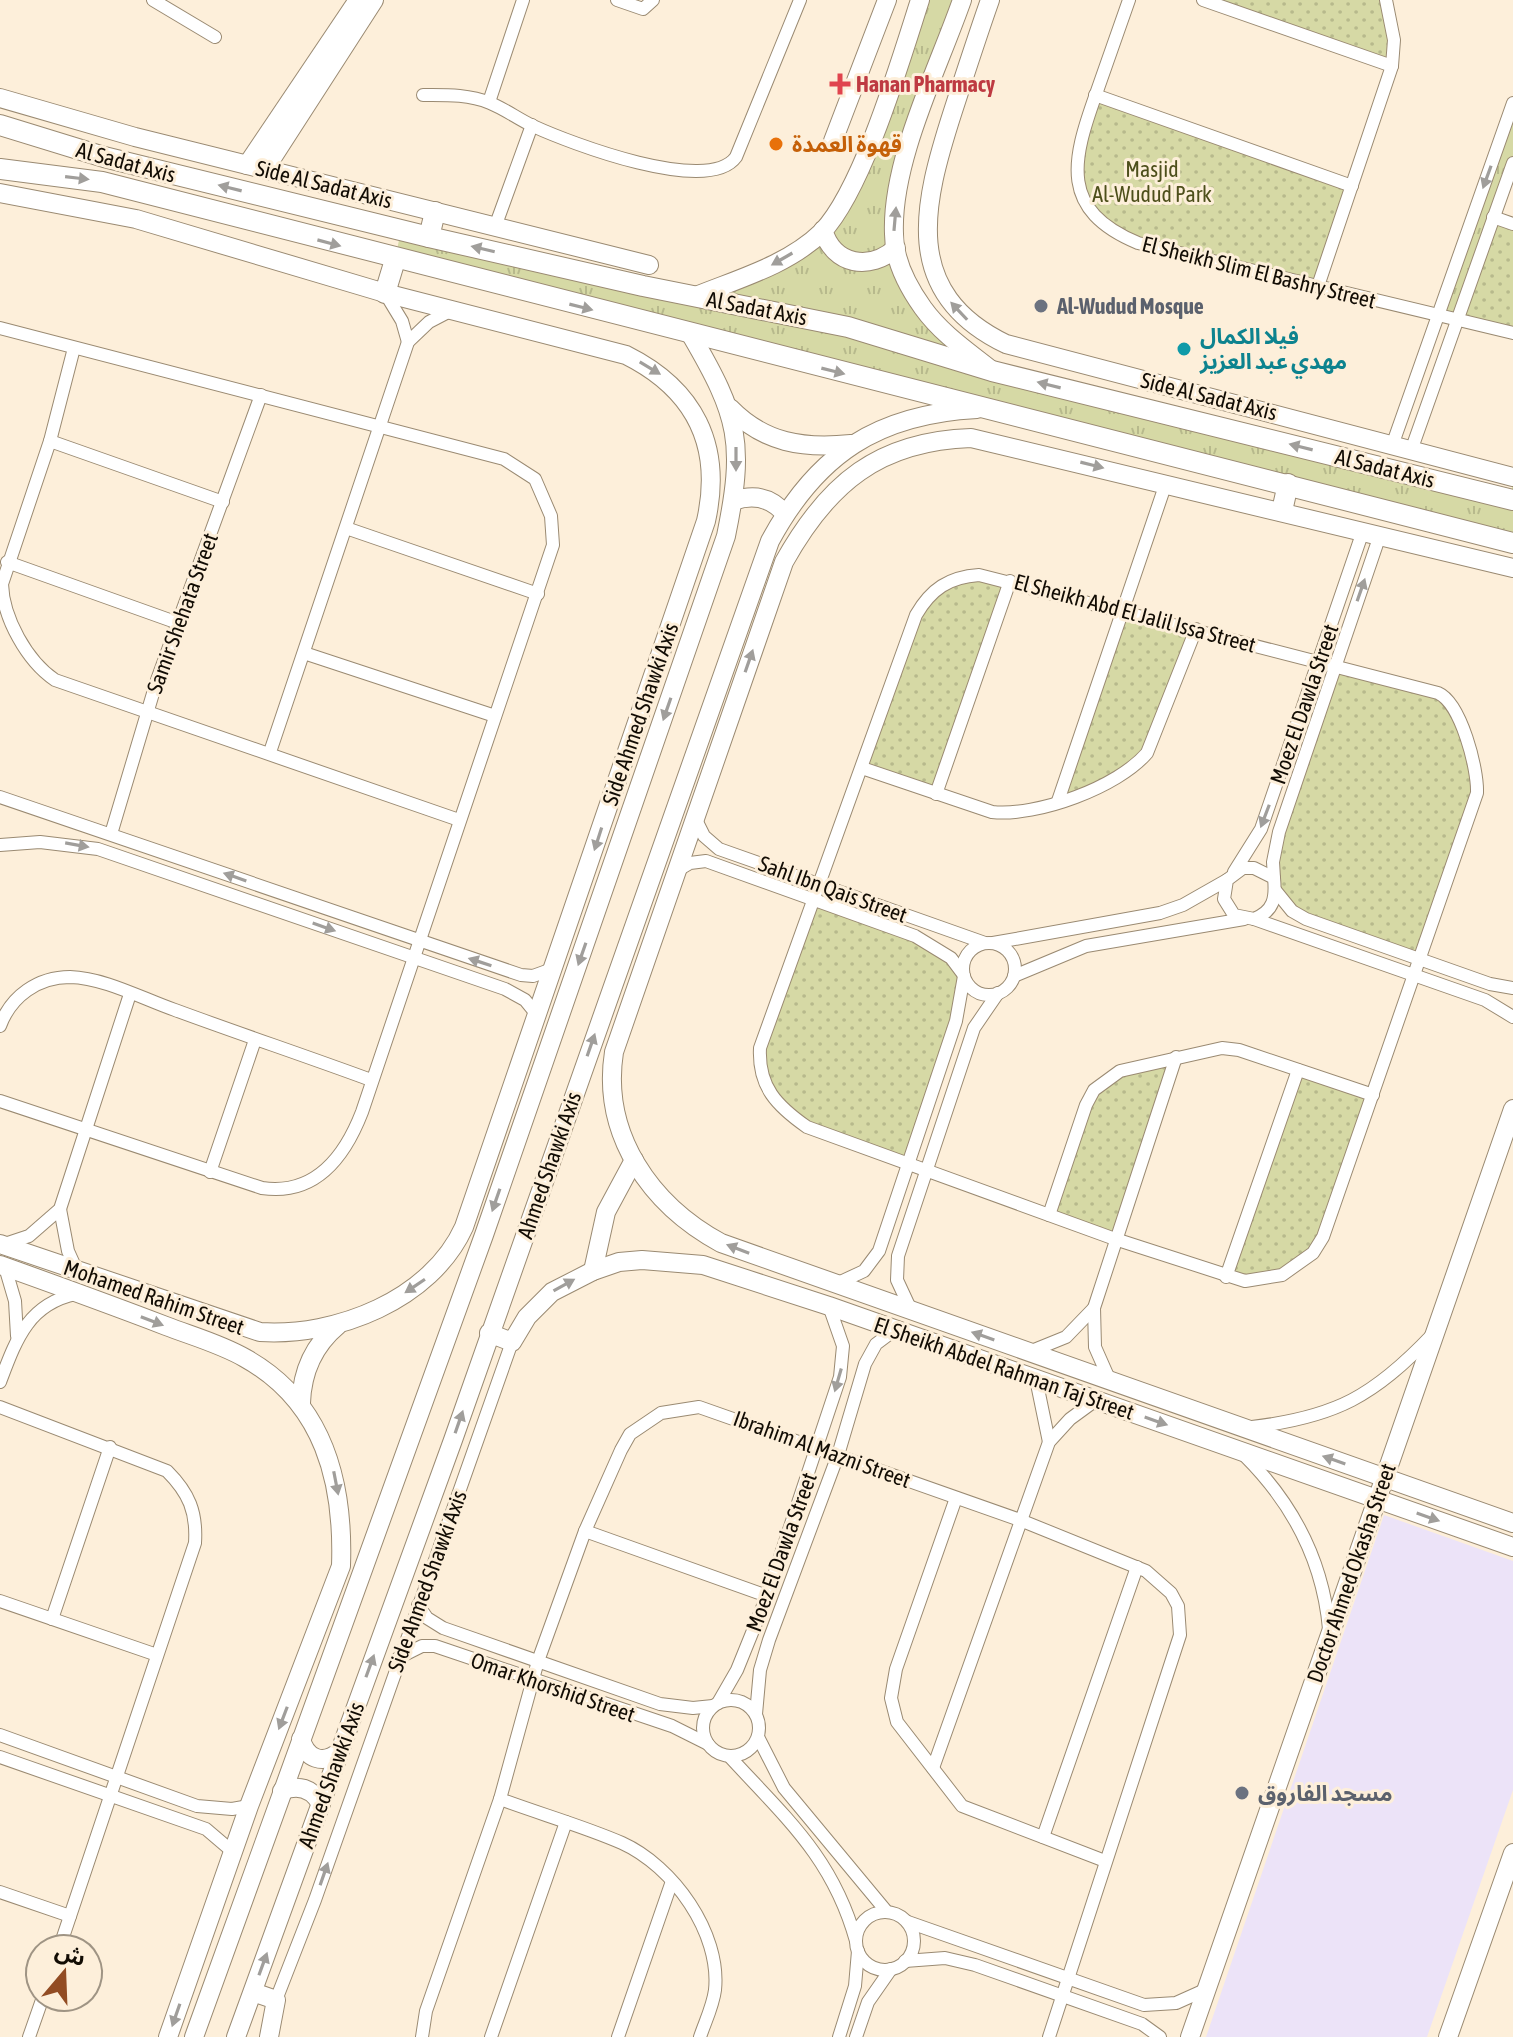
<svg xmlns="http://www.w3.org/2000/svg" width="1513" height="2037" viewBox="0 0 1513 2037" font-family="'Asap Condensed','Noto Sans Arabic',sans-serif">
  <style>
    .commercial { fill: #ece3f8 }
    .grass { fill: url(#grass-tufts) }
    .park { fill: url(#park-dots) }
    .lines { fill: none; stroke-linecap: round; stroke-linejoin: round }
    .street-casing { stroke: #9a8a72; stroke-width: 14 }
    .secondary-casing { stroke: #9a8a72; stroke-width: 20 }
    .primary-casing { stroke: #9a8a72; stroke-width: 22 }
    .street { stroke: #fff; stroke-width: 12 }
    .secondary { stroke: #fff; stroke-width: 18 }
    .primary { stroke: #fff; stroke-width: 20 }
    .oneway { fill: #a09e9b }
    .health-dot { fill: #e0444e; stroke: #fdefda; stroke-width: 3 }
    .food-dot { fill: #e8710a; stroke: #fdefda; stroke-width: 3 }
    .worship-dot { fill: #6b7280; stroke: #fdefda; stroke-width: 3 }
    .culture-dot { fill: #0f9aa8; stroke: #fdefda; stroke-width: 3 }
    .labels { text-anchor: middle; stroke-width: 6; stroke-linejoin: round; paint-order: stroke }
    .health-label { font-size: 22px; font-weight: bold; fill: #be3a42; stroke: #fdefda; text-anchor: start }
    .food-label { font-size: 22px; font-weight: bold; fill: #c56008; stroke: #fdefda; text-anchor: start }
    .street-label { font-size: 22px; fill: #120c04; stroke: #fdefda }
    .park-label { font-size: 22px; fill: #4d4f1b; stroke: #fdefda }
    .worship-label { font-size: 22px; font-weight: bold; fill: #5b616d; stroke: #fdefda; text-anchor: start }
    .culture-label { font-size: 22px; font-weight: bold; fill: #0d838f; stroke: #fdefda; text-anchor: start }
  </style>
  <defs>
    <pattern id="grass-tufts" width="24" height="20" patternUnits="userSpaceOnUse" patternTransform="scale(2)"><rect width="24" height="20" fill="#d6d9a5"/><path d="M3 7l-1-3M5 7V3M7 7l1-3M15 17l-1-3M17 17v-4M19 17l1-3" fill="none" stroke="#b7b98c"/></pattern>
    <pattern id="park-dots" width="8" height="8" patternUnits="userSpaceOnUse" patternTransform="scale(2)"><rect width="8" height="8" fill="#d6d9a5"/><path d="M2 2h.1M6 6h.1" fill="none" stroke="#b7b98c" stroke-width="1.8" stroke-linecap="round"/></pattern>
  </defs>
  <rect width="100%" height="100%" fill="#fdefda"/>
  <path class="commercial" d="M1384,1515l129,46v229l-86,247h-221z"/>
  <g class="grass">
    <path d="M920,0h42l-67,209 13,73 84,89 519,127 2,-21v68l-1118,-285 6,-30 295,66 100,-45 44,-47z"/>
    <path d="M1513,103v60l-56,157 -19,-4z"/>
  </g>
  <g class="park">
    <path d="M1203,0h183l6,66z"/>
    <path d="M1095,95l257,91 -34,100 -180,-43 -34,-20 -26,-40z"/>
    <path d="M1493,217l20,7v109l-56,-13z"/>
    <path d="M979,575l31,6 -74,213 -74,-26 54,-153 32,-34z"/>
    <path d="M1123,610l73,19 -42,109 -43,43 -53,20z"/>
    <path d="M1335,666l111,30 31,87 -57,176 -114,-40 -31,-29 4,-58z"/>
    <path d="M815,900l100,36 49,40 -55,188 -119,-48 -31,-53z"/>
    <path d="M1176,1057l-61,182 -66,-24 37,-110 19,-26z"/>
    <path d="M1298,1070l75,25 -50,142 -41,38 -56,2z"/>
  </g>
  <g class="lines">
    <g class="street-casing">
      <g id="street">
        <path d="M153,0l62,37"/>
        <path d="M617,0l26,9 10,-9"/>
        <path d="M1129,0c-11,31 -22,63 -33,94 -24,67 -37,116 42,149l375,90"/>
        <path d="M1203,0l189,66"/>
        <path d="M423,95c22,0 45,-1 67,8 15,6 28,16 43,23 37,17 175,70 203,31l64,-157"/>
        <path d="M1095,95l257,91"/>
        <path d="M489,102l34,-102"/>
        <path d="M1493,217l20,7"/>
        <path d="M495,227l37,-102"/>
        <path d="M1318,286l74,-220 2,-26 -8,-40"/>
        <path d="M385,293l17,28 6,21"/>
        <path d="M0,328l504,131 31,20 16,37 2,29 -191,567c-17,44 -46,84 -100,76l-262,-87"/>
        <path d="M74,348l-24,93 -48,143c1,34 25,77 53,96l404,140"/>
        <path d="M50,441l173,61"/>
        <path d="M1393,443l120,-340"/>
        <path d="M1412,448l101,-285"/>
        <path d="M346,528l192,66"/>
        <path d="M7,562l171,61"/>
        <path d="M979,575l459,118c23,10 40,76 39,100l-154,444 -10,16 -31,22 -37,6 -130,-42 -308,-112c-30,-21 -49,-40 -47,-79l156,-433c15,-26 33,-38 63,-40z"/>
        <path d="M304,653l191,63"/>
        <path d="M270,752l138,-410 21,-20 23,-12"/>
        <path d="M862,768l130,44c45,5 126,-25 155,-59l49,-124"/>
        <path d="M936,794l74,-213"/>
        <path d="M0,797l521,178 12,1 22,-8"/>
        <path d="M1058,801l108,-318"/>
        <path d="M695,818l9,18 15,13 266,94"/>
        <path d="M111,834l46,-154 104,-285"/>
        <path d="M0,845l40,-3 58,7 407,140 20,11 13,16"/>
        <path d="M1243,868h11l20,10c2,20 0,33 -20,41l-20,-4 -10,-16 3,-19z"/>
        <path d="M678,870l12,-7 16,-2 209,75 36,22 12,16"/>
        <path d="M1234,872l27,-43 102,-298"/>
        <path d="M1274,878l-1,-16 6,-30 101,-297"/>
        <path d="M1275,890l17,21 14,8 184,65 23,4"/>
        <path d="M1254,919l231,81 28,17"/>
        <path d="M993,943l167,-30 23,-8 44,-25"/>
        <circle cx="989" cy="969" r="26"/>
        <path d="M1014,976l72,-30 158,-27"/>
        <path d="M0,1026c11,-30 38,-49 70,-49 35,1 73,22 105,33 65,24 131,46 196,70"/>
        <path d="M210,1172l45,-132"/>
        <path d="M60,1209l8,42 9,20"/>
        <path d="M1049,1215l37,-110 8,-15 26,-19 102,-23 17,2 134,45"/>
        <path d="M5,1244l24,-8 31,-27 70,-215"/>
        <path d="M5,1267l10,34 2,35"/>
        <path d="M1226,1277l72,-207"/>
        <path d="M836,1284l28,-13 15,-20 77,-230 8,-45"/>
        <path d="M910,1308l-13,-28 1,-24 76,-228 24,-35"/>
        <path d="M1029,1352l37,-15 28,-29"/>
        <path d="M1036,1379l13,63"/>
        <path d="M1110,1381l-15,-34 -1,-39 82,-251"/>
        <path d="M0,1382c16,-42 28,-78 76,-88"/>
        <path d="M0,1407l167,64c22,22 30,41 28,72l-136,406"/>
        <path d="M1252,1427c84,-10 122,-31 180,-92"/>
        <path d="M1245,1456c48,48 78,105 84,173"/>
        <path d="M956,1498l-60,171 -5,29 6,24 65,84 143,55"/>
        <path d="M585,1531l182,65"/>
        <path d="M0,1601l157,54"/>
        <path d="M418,1605l9,13 16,10 217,76 33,4 20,-2"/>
        <path d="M52,1619l58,-172"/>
        <path d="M398,1658l24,-12h13l237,80 36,18"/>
        <circle cx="731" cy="1728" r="28"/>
        <path d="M718,1703l19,-33 30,-74 73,-219 3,-31 -14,-40"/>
        <path d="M756,1714l4,-44 9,-30 69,-185 27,-91 11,-20 20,-15"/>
        <path d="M0,1735l197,71 35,3 17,-3"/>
        <path d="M758,1737l26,51 103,124"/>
        <path d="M0,1757l206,72 27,23"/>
        <path d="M730,1757c56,61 103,101 126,184"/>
        <path d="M933,1768l116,-326 21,-23 26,-19"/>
        <path d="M500,1799c40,15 83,27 122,44 51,23 99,90 93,147 -2,16 -10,32 -15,47"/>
        <path d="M1043,1837l94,-270"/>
        <path d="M0,1892l70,24"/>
        <circle cx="885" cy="1941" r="29"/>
        <path d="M908,1922l236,83 32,-2 29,-13"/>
        <path d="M905,1961l40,-3 30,7 167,59 18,13"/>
        <path d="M276,2000l39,-100 197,-558"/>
        <path d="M29,2037l14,-40"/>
        <path d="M422,2037l4,-26 74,-212 38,-138 47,-130 36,-81 9,-16 31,-21 38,-6 321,113 126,51 25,22 7,13 2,29 -131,402"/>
        <path d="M491,2037l75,-215"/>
        <path d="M618,2037l53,-153"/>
        <path d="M839,2037l16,-51 3,-35"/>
        <path d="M856,2037l12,-35 23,-33"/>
      </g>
    </g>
    <g class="secondary-casing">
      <g id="secondary">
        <path d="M962,0c-24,69 -71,161 -68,234 0,26 14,53 29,74 18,25 43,42 67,61"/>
        <path d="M990,0c-13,37 -25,74 -37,111 -30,93 -53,182 53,233l507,133"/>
        <path d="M0,98l135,39 514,128"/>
        <path d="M833,141l54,-141"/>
        <path d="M247,165l111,-165"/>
        <path d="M265,169l109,-169"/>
        <path d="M0,193l136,26 249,74 241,62c68,34 97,90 80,166l-242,706c-33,73 -128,110 -204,105l-260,-88"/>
        <path d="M823,230c11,36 47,41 73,18"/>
        <path d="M696,296c42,-17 92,-31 126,-64 41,-43 79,-173 98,-232"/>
        <path d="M730,408c34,35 73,41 121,36"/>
        <path d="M733,501c20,-7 38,-4 52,13"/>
        <path d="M1513,568l-542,-130c-92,3 -143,45 -187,124l-170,490c-13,83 37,153 107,191l792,280"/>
        <path d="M0,1265c56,20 111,40 166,61 26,10 55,18 79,32 79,44 99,124 96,208l-92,240 -81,231"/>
        <path d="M593,1271l13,-59 28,-52"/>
        <path d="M489,1333l23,9 15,-25 25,-25 41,-21 26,-9 23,-2 61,5 126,41 684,241"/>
        <path d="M301,1403c1,-31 13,-58 37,-78"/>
        <path d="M301,1739c5,20 22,26 38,13"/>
        <path d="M282,1791c16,-7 30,-3 39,13"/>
        <path d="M253,1992l23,8 -7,37"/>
        <path d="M194,2037l290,-802 242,-699c19,-93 13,-119 -35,-201"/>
        <path d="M236,2037l217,-597 317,-899c47,-87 108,-127 207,-132"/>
        <path d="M1190,2037l323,-928"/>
        <path d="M1448,2037l65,-184"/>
      </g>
    </g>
    <g class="primary-casing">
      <g id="primary">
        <path d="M0,125l104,32 325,80 214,49 205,41 144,44 521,129"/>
        <path d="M0,169l102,13 1411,361"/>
        <path d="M429,237l6,-25"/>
        <path d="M385,293l10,-33"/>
        <path d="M1282,511l6,-27"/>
      </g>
    </g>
    <use href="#street" class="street"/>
    <use href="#secondary" class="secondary"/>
    <use href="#primary" class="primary"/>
  </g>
  <defs><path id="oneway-solid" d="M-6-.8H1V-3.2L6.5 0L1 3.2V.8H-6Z" transform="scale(2)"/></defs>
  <g class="oneway">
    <use href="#oneway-solid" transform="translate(1487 177) rotate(110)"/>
    <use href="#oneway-solid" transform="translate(77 178) rotate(7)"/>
    <use href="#oneway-solid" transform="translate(230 188) rotate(-166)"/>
    <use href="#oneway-solid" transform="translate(895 219) rotate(-85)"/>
    <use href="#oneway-solid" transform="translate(329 243) rotate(15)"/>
    <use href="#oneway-solid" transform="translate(483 249) rotate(-167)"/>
    <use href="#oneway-solid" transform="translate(782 259) rotate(150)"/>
    <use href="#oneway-solid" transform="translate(581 307) rotate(14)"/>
    <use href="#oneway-solid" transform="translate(959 311) rotate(-133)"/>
    <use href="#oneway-solid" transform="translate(650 368) rotate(31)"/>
    <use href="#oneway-solid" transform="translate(833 371) rotate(14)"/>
    <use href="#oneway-solid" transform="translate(1049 385) rotate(-166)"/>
    <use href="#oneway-solid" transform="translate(1301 447) rotate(-166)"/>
    <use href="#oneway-solid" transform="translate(736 459) rotate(90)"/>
    <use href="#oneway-solid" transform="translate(1092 465) rotate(14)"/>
    <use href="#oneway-solid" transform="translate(1361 590) rotate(-71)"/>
    <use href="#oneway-solid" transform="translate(749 661) rotate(-71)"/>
    <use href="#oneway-solid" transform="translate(667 709) rotate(109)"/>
    <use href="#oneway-solid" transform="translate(1265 816) rotate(111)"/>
    <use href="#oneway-solid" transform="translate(598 839) rotate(108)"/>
    <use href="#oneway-solid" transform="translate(77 845) rotate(10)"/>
    <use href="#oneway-solid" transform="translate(235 877) rotate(-161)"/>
    <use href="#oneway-solid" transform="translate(324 927) rotate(19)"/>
    <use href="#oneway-solid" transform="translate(582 954) rotate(109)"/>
    <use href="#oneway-solid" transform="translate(480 962) rotate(-162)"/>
    <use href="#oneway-solid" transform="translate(591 1045) rotate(-71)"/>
    <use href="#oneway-solid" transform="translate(496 1200) rotate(109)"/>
    <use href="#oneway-solid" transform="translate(738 1249) rotate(-159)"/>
    <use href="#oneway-solid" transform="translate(564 1285) rotate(-29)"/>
    <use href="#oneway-solid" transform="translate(415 1286) rotate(146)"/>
    <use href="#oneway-solid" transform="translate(152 1321) rotate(21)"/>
    <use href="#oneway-solid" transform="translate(983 1336) rotate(-161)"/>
    <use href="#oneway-solid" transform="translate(838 1380) rotate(106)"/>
    <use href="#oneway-solid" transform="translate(1156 1421) rotate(19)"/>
    <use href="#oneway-solid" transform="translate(459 1422) rotate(-71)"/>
    <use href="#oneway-solid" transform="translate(1334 1460) rotate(-161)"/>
    <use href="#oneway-solid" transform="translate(336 1483) rotate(79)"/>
    <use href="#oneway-solid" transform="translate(1428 1517) rotate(19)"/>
    <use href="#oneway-solid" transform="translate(370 1666) rotate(-70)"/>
    <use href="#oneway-solid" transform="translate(283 1718) rotate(111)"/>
    <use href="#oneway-solid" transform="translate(324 1874) rotate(-71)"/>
    <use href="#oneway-solid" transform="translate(263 1964) rotate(-70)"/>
    <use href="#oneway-solid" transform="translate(176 2015) rotate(109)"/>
  </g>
  <path class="health-dot" d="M836 72h8v8h8v8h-8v8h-8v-8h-8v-8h8z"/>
  <circle class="food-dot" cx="776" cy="144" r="8"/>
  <g class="worship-dot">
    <circle cx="1041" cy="306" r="8"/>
    <circle cx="1242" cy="1793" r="8"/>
  </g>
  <circle class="culture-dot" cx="1184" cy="349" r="8"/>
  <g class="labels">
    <g class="health-label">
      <text x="856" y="92">Hanan Pharmacy</text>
    </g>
    <g class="food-label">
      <text x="792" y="152">قهوة العمدة</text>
    </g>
    <g class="street-label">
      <text transform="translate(126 162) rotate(15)" y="8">Al Sadat Axis</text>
      <text transform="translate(324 184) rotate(14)" y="8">Side Al Sadat Axis</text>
      <text transform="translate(1259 272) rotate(14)" y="8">El Sheikh Slim El Bashry Street</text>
      <text transform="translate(757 308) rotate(11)" y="8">Al Sadat Axis</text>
      <text transform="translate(1209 396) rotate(14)" y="8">Side Al Sadat Axis</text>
      <text transform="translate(1385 468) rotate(14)" y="8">Al Sadat Axis</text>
      <text transform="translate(182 613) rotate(-70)" y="8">Samir Shehata Street</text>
      <text transform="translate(1135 613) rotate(15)" y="8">El Sheikh Abd El Jalil Issa Street</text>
      <text transform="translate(1304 704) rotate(-71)" y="8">Moez El Dawla Street</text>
      <text transform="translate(640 714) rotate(-71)" y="8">Side Ahmed Shawki Axis</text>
      <text transform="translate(833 889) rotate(20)" y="8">Sahl Ibn Qais Street</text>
      <text transform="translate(549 1165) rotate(-71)" y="8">Ahmed Shawki Axis</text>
      <text transform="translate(154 1297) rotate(19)" y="8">Mohamed Rahim Street</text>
      <text transform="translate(1004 1368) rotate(19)" y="8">El Sheikh Abdel Rahman Taj Street</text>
      <text transform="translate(822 1449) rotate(20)" y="8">Ibrahim Al Mazni Street</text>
      <text transform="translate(781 1552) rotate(-70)" y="8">Moez El Dawla Street</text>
      <text transform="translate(1351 1573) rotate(-71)" y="8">Doctor Ahmed Okasha Street</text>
      <text transform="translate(427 1581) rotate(-70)" y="8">Side Ahmed Shawki Axis</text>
      <text transform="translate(553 1687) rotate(19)" y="8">Omar Khorshid Street</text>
      <text transform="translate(331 1775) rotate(-70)" y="8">Ahmed Shawki Axis</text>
    </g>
    <g class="park-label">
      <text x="1152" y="177">Masjid<tspan x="1152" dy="25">Al-Wudud Park</tspan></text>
    </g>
    <g class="worship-label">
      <text x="1057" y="314">Al-Wudud Mosque</text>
      <text x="1258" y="1801">مسجد الفاروق</text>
    </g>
    <g class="culture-label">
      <text x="1200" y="344">فيلا الكمال<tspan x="1200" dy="25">مهدي عبد العزيز</tspan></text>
    </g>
  </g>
  <g transform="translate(64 1973) rotate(19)"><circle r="38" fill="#fdefda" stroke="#9f9484" stroke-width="2"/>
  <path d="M0-6L14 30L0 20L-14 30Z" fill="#924c23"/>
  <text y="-12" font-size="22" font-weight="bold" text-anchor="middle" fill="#120c04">ش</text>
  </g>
</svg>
